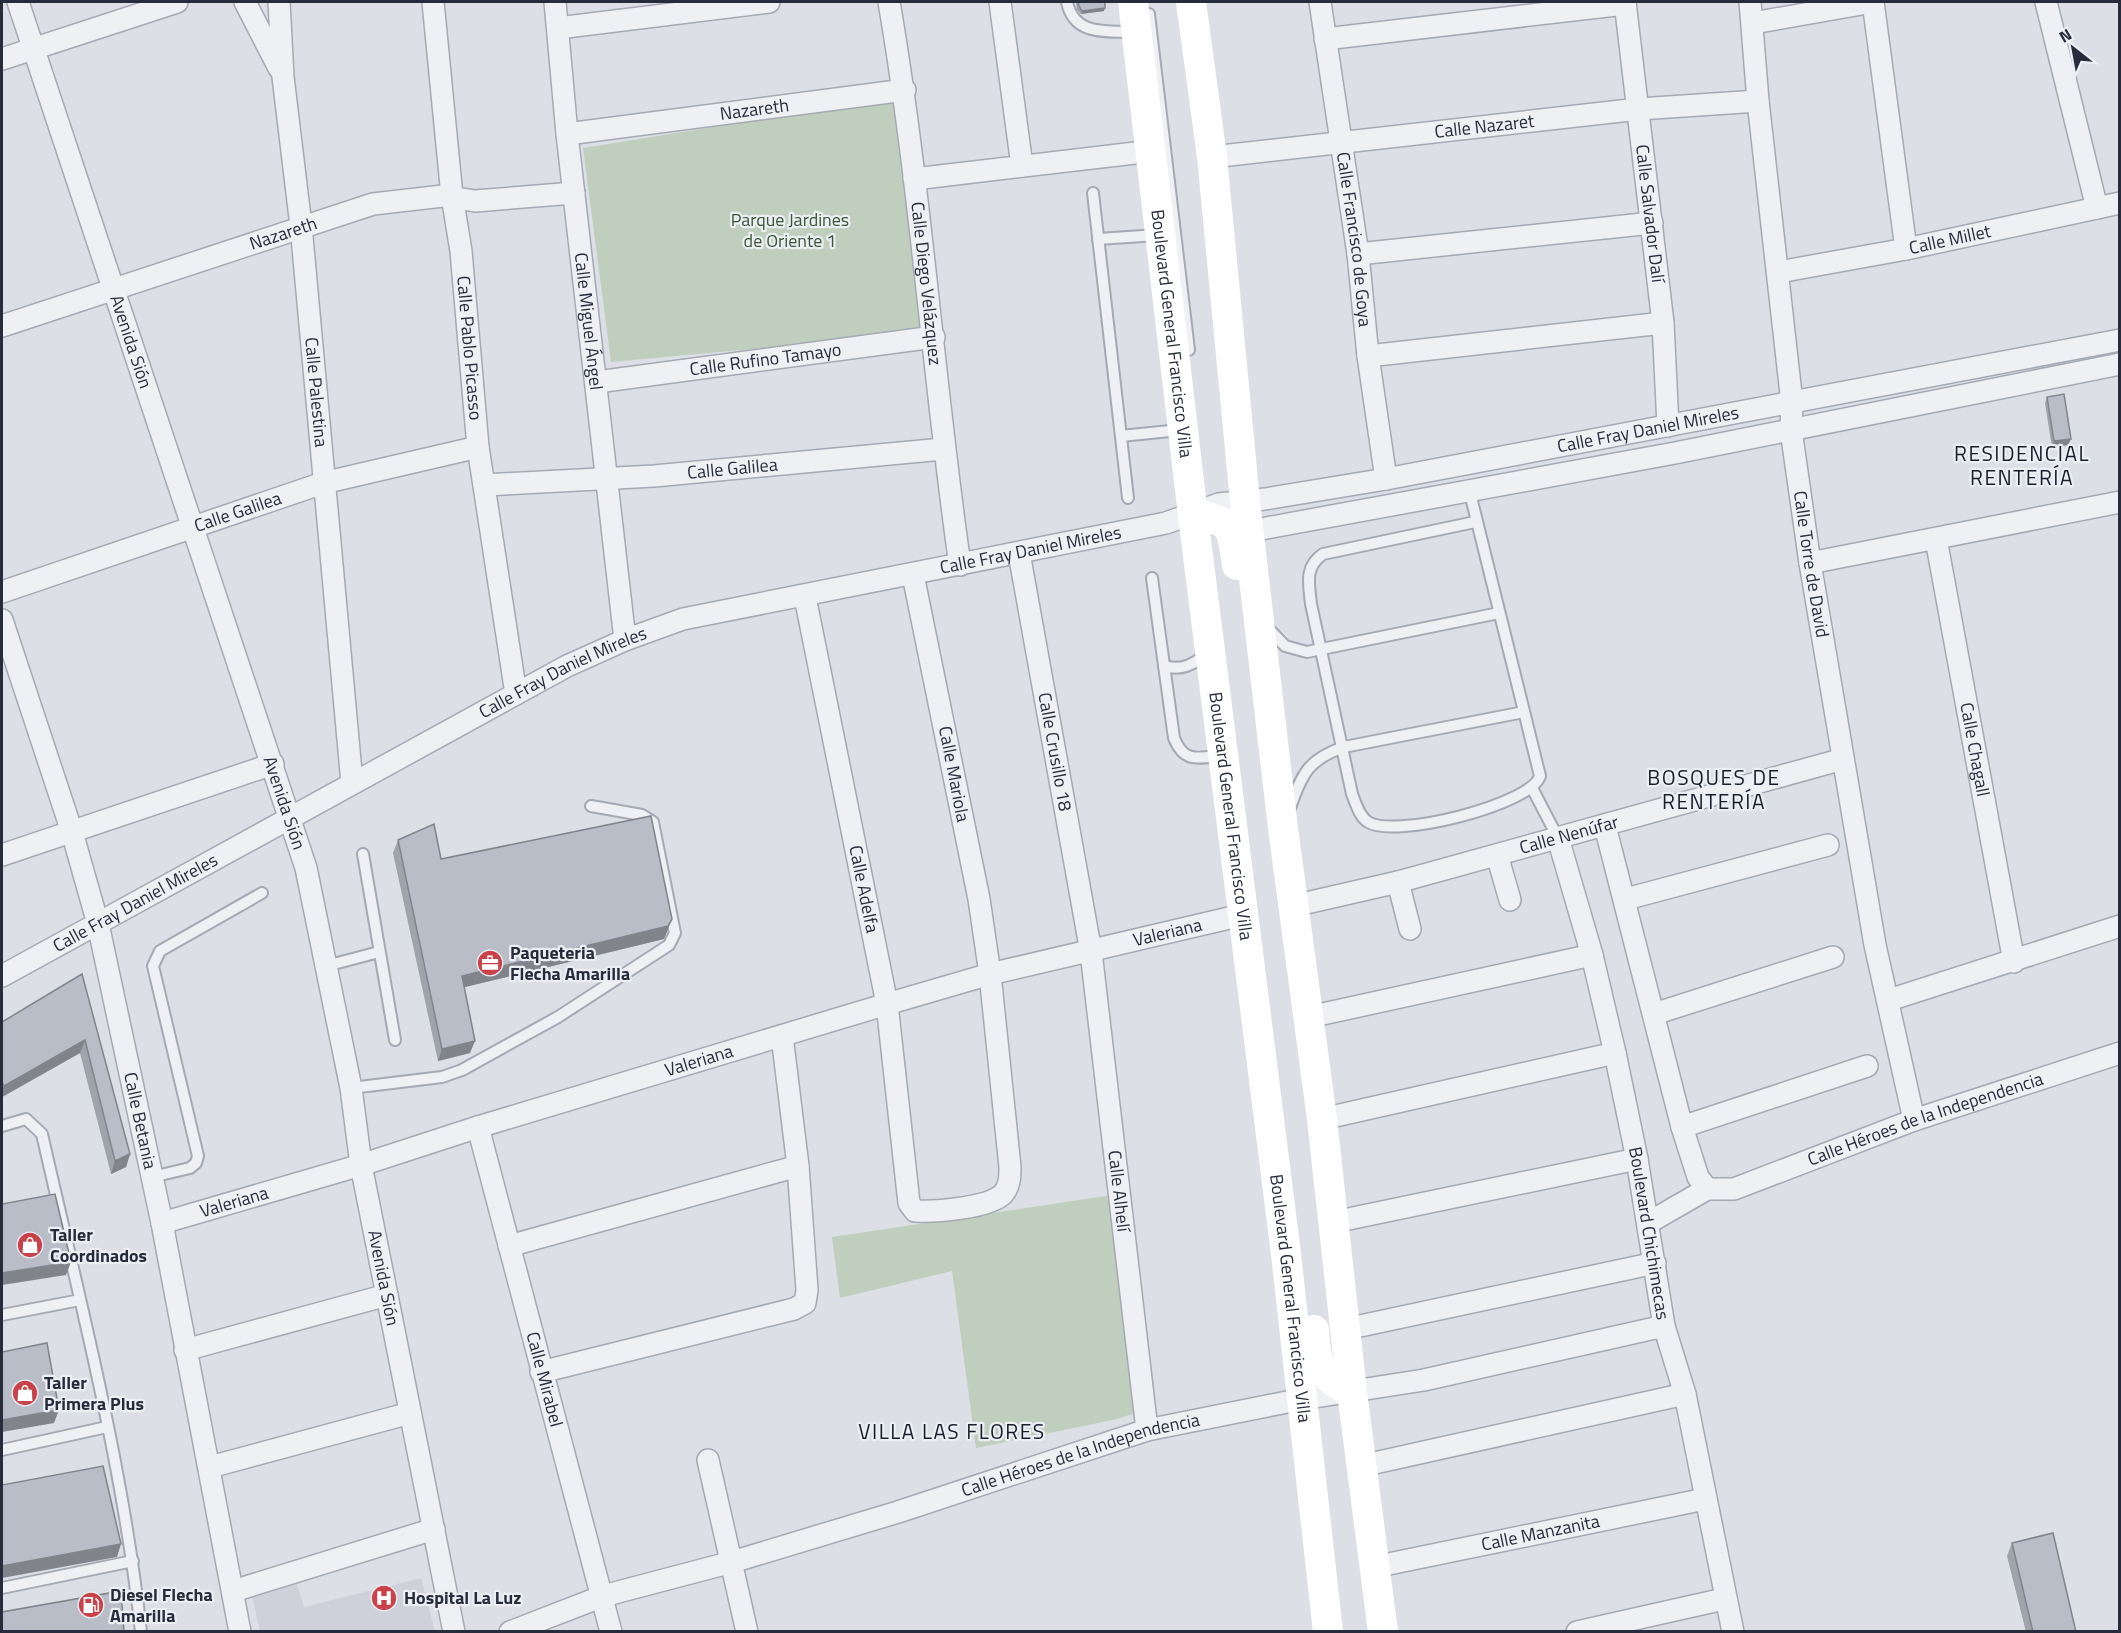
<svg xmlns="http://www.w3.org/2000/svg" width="2121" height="1633" viewBox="0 0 2121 1633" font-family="'Titillium Web',sans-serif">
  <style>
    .built { fill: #ced1da }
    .green { fill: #c0cfbd }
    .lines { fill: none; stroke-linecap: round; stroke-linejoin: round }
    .lane-casing { stroke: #a5a9b3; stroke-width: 14 }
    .street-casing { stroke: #a5a9b3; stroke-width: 24 }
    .lane { stroke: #eef0f4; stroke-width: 10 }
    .street { stroke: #eef0f4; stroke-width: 21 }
    .secondary { stroke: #fff; stroke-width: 30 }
    .wall { fill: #9fa3ac }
    .shaded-wall { fill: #82848c }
    .building { fill: #b9bdc8; stroke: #82848c; stroke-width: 1.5 }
    .labels { text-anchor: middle; stroke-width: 4.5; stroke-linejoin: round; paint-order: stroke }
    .street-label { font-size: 18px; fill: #262c3b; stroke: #ebeef3 }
    .park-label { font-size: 18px; fill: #375634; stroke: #ebeef3 }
    .poi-label { font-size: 18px; font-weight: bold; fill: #262c3b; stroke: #ebeef3; text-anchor: start }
    .quarter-label { font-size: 21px; letter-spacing: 1.5px; fill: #181d2c; stroke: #ebeef3 }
  </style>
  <rect width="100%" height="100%" fill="#dcdfe6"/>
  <path class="built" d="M295,1577l9,30 117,-29 14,53h-175l-10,-43z"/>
  <g class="green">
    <path d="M893,98l35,232 -23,5 -294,27 -28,-214z"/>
    <path d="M1113,1195l26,217 -26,8 -137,28 -24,-177 -112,27 -8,-61z"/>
  </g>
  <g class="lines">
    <g class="lane-casing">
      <g id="lane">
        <path d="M1067,2c7,34 39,29 67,30"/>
        <path d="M1149,14l40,336"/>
        <path d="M1093,193l35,305"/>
        <path d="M1098,239l60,-4"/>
        <path d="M1121,436l59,-6"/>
        <path d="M1469,489l71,287c-9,29 -146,63 -172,46 -9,-6 -12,-18 -16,-28l-41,-190c-2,-20 -7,-37 12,-50l152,-32"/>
        <path d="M1152,578l22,160c10,25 23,20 46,18"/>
        <path d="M1268,628l17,18 22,6 192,-39"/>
        <path d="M1164,666c18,5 29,-1 43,-13"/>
        <path d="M1532,788l26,50"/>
        <path d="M1290,808c12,-35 19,-49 54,-61l180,-35"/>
        <path d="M363,854l32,186"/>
        <path d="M326,966l53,-14"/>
        <path d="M351,1088l91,-11 20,-7 96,-53 111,-72 6,-12 -22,-111 -11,-7 -51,-9"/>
        <path d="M2,1126l24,-7 16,15c37,164 81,330 99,498"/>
        <path d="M152,1177l38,-9 6,-5 2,-7 -45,-190 7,-15 102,-58"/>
        <path d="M2,1315l78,-15"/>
        <path d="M2,1450l105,-23"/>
        <path d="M2,1588l131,-27"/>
      </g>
    </g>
    <g class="street-casing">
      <g id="street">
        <path id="s1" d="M18,2l288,866 45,220 10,77 93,467"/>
        <path d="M245,2l34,66"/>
        <path id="s2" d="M279,2l4,75 18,149 51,557"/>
        <path id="s3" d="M433,2l19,194 9,55 17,196 38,247"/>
        <path id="s4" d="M555,2l12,132 58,506"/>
        <path id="s5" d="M889,2c32,186 44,376 71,563"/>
        <path d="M1000,2l22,164"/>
        <path id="s6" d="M1320,2l38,252 10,102 18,123"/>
        <path id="s7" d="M1625,2l38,321 5,103"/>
        <path id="s8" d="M1750,2l8,99 34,302 -1,27 19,133 65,382 39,175"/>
        <path d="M1873,2l33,247"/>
        <path d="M2046,2l51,206"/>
        <path d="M1753,23l120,-21"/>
        <path d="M558,28l211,-26"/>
        <path d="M1325,39l300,-35"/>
        <path d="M2,59l175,-57"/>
        <path id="s9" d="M567,134l338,-44"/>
        <path id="s10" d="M1212,157l427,-48 119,-8"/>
        <path d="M914,179l238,-28"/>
        <path d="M1358,254l294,-31"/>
        <path id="s11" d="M1779,272l127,-23 214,-46"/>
        <path id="s12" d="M2,326l371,-122 70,-8 32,5 99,-8"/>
        <path d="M1368,356l295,-33"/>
        <path id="s13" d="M597,382l337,-45"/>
        <path id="s14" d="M484,485l170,-9 289,-27"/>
        <path d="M1235,531h15l425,-78 445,-89"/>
        <path id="s15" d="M1936,539l78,423"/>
        <path id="s16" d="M1019,553l72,399 56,478"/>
        <path d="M1810,563l310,-61"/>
        <path id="s17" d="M2,592l321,-109 155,-36"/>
        <path id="s18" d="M805,597l82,407 22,199 6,8c20,1 74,-3 88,-17 7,-8 7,-18 7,-27l-20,-193 -11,-75 -66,-324"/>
        <path id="s19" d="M2,620l70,212 26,92 64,299 78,409"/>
        <path id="s20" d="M1605,826l77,301 16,50 9,12h27l180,-69 206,-67"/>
        <path id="s21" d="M1558,838l34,117 23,98 22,106 27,167 21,68 48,238"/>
        <path d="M2,855l271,-91"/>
        <path d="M1497,855l13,45"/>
        <path d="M1398,882l12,47"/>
        <path d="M1626,899l202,-54"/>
        <path id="s22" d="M1293,906l105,-24 445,-123"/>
        <path id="s23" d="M2,976l565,-310 58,-26 58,-21 483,-96 53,-19 46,-5 121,-20 734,-139"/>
        <path d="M1889,1000l231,-74"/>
        <path d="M1654,1014l179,-57"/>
        <path d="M1309,1017l283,-62"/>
        <path d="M1322,1119l293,-66"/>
        <path id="s24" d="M478,1127l133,505"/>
        <path d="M1682,1127l185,-61"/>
        <path d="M1334,1222l303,-63"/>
        <path id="s25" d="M162,1223l199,-58 117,-38 409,-123 103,-30 252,-59"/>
        <path d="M1648,1223l59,-34"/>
        <path d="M509,1246l289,-80"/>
        <path d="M1346,1329l309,-66"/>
        <path d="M185,1350l202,-55"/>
        <path d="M541,1372l253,-63 11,-6 2,-13 -9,-124 -16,-130"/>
        <path d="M708,1460l39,172"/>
        <path d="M1361,1466l324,-72"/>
        <path d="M210,1467l200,-54"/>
        <path id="s26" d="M1374,1567l331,-68"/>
        <path d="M233,1591l201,-62"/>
        <path id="s27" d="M510,1632l93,-36 129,-34 166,-50 249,-82 155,-31 122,-19 240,-54"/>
        <path d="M1577,1632l147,-33"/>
      </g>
    </g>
    <use href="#lane" class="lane"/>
    <use href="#street" class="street"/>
    <g class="secondary">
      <path id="s28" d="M1133,2l61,522 92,730 42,378"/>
      <path d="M1191,2l21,155 33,344 38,327 39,291 30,273 31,240"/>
      <path d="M1193,512c41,13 37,10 44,53"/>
      <path d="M1314,1330c3,37 4,45 38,62"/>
    </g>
  </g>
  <g class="wall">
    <path d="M1076,2h29l-1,9 -23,3 -4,-4z"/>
    <path d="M2047,397l24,42 -3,6 -16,3 -7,-45z"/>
    <path d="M398,840l43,19 226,73 -3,7 -200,48 6,66 -32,8 -45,-208z"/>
    <path d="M82,974l48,180 -4,13 -15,7 -31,-121 -78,44v-75z"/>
    <path d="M2012,1543l64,89h-50l-19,-76z"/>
  </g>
  <g class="shaded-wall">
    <path d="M1105,8l-1,3 -23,3 1,-3z"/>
    <path d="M2071,439l-3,6 -16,3 2,-7z"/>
    <path d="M672,919l-8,20 -207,50 5,-13z"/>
    <path d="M85,1040l-5,13 -78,44v-6l2,-5z"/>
    <path d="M475,1041l-5,12 -32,8 4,-12z"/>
    <path d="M130,1154l-4,13 -15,7 4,-13z"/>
    <path d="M71,1262l-5,13 -64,10v-12z"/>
    <path d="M59,1410l-5,13 -52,9v-12z"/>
    <path d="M121,1544l-4,13 -115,21v-12z"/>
  </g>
  <g class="building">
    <path d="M1078,2h27v6l-23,3 -3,-5z"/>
    <path d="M2064,394l7,45 -17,2 -7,-44z"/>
    <path d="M651,816l21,103 -4,7 -206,50 13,65 -33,8 -44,-209 36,-16 7,35z"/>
    <path d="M82,974l48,180 -15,7 -30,-121 -81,46 -2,-4v-60z"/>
    <path d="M55,1194l16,68 -69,11v-69z"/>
    <path d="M47,1343l12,67 -57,10v-68z"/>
    <path d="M103,1466l18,78 -119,22v-81z"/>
    <path d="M2053,1533l23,99h-43l-21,-89z"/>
    <path d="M121,1591l3,41h-122v-20z"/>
  </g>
  <defs>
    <g id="office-disc" transform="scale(1.35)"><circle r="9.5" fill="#c94249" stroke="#ebeef3"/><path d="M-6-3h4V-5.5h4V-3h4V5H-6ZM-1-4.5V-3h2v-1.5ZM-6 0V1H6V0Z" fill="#fff"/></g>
    <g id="shop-disc" transform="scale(1.35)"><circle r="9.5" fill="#c94249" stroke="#ebeef3"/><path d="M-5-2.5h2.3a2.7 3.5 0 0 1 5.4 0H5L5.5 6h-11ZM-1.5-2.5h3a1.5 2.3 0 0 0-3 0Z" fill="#fff"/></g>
    <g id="hospital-disc" transform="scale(1.35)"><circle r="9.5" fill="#c94249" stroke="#ebeef3"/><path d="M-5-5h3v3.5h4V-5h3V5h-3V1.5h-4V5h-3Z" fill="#fff"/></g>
    <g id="fuel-disc" transform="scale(1.35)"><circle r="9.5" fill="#c94249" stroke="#ebeef3"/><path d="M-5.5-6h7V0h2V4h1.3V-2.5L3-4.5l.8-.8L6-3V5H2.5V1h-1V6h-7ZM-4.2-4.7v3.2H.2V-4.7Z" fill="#fff"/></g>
  </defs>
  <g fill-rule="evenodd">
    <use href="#office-disc" x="490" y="963"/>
    <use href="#shop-disc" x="30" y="1245"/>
    <use href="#shop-disc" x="25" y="1393"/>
    <use href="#hospital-disc" x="384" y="1598"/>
    <use href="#fuel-disc" x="91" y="1605"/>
  </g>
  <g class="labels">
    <g class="street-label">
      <text dy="6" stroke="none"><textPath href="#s9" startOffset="189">Nazareth</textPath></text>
      <text dy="6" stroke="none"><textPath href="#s10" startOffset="274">Calle Nazaret</textPath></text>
      <text dy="6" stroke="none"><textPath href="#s7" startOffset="213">Calle Salvador Dalí</textPath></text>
      <text dy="6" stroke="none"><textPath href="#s12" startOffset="296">Nazareth</textPath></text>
      <text dy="6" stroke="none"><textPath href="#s11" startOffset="174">Calle Millet</textPath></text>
      <text dy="6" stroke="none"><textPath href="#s6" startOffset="240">Calle Francisco de Goya</textPath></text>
      <text dy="6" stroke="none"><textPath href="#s5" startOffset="284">Calle Diego Velázquez</textPath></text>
      <text dy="6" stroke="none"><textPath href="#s4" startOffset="321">Calle Miguel Ángel</textPath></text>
      <text dy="6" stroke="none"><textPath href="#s28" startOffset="334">Boulevard General Francisco Villa</textPath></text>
      <text dy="6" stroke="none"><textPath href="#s1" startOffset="358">Avenida Sión</textPath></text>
      <text dy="6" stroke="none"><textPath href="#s3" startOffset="348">Calle Pablo Picasso</textPath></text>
      <text dy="6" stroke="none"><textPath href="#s13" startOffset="170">Calle Rufino Tamayo</textPath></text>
      <text dy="6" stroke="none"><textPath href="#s2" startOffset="392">Calle Palestina</textPath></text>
      <text dy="6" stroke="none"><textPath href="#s23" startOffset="1754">Calle Fray Daniel Mireles</textPath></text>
      <text dy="6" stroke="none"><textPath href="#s14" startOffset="249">Calle Galilea</textPath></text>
      <text dy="6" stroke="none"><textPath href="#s17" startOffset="249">Calle Galilea</textPath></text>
      <text dy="6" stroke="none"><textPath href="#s23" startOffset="1124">Calle Fray Daniel Mireles</textPath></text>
      <text dy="6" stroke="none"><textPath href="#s8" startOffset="566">Calle Torre de David</textPath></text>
      <text dy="6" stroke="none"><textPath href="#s23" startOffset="638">Calle Fray Daniel Mireles</textPath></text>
      <text dy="6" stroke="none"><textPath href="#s15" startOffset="214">Calle Chagall</textPath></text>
      <text dy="6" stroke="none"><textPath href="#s16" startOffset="202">Calle Crusillo 18</textPath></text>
      <text transform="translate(954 774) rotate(79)" y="6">Calle Mariola</text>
      <text dy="6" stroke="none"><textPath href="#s1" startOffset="844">Avenida Sión</textPath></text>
      <text dy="6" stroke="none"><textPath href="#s28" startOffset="820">Boulevard General Francisco Villa</textPath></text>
      <text dy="6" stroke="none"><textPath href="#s22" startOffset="285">Calle Nenúfar</textPath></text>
      <text dy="6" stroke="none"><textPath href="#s18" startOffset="298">Calle Adelfa</textPath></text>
      <text dy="6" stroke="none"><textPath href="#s23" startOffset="152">Calle Fray Daniel Mireles</textPath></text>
      <text dy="6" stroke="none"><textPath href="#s25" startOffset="1047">Valeriana</textPath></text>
      <text dy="6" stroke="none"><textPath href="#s25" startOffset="561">Valeriana</textPath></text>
      <text dy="6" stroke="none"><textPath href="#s20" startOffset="609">Calle Héroes de la Independencia</textPath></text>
      <text dy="6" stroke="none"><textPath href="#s19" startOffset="520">Calle Betania</textPath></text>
      <text dy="6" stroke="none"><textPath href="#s16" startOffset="646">Calle Alhelí</textPath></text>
      <text dy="6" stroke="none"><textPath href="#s25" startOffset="75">Valeriana</textPath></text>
      <text dy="6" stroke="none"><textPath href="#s21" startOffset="406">Boulevard Chichimecas</textPath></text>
      <text dy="6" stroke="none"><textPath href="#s1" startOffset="1330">Avenida Sión</textPath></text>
      <text dy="6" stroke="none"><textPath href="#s28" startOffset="1306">Boulevard General Francisco Villa</textPath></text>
      <text dy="6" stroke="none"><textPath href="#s24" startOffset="261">Calle Mirabel</textPath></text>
      <text dy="6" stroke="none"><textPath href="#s27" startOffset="598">Calle Héroes de la Independencia</textPath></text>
      <text dy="6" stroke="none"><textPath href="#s26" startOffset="170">Calle Manzanita</textPath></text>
    </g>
    <g class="park-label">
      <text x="790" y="226">Parque Jardines<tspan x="790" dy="21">de Oriente 1</tspan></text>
    </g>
    <g class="poi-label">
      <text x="510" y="959">Paqueteria<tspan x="510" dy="21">Flecha Amarilla</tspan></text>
      <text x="50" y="1241">Taller<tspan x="50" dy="21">Coordinados</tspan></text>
      <text x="44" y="1389">Taller<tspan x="44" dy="21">Primera Plus</tspan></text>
      <text x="110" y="1601">Diesel Flecha<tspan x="110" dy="21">Amarilla</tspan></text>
      <text x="404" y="1604">Hospital La Luz</text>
    </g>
    <g class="quarter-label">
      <text x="2022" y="461">RESIDENCIAL<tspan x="2022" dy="24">RENTERÍA</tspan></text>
      <text x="1714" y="785">BOSQUES DE<tspan x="1714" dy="24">RENTERÍA</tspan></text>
      <text x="952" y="1439">VILLA LAS FLORES</text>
    </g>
  </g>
  <rect width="2121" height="1633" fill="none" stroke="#262c3b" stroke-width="6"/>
  <g transform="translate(2073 48) rotate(329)" stroke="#ebeef3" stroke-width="4.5" paint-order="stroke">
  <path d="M0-4.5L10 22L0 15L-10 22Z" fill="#262c3b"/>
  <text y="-9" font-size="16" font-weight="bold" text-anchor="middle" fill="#262c3b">N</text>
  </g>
</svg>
